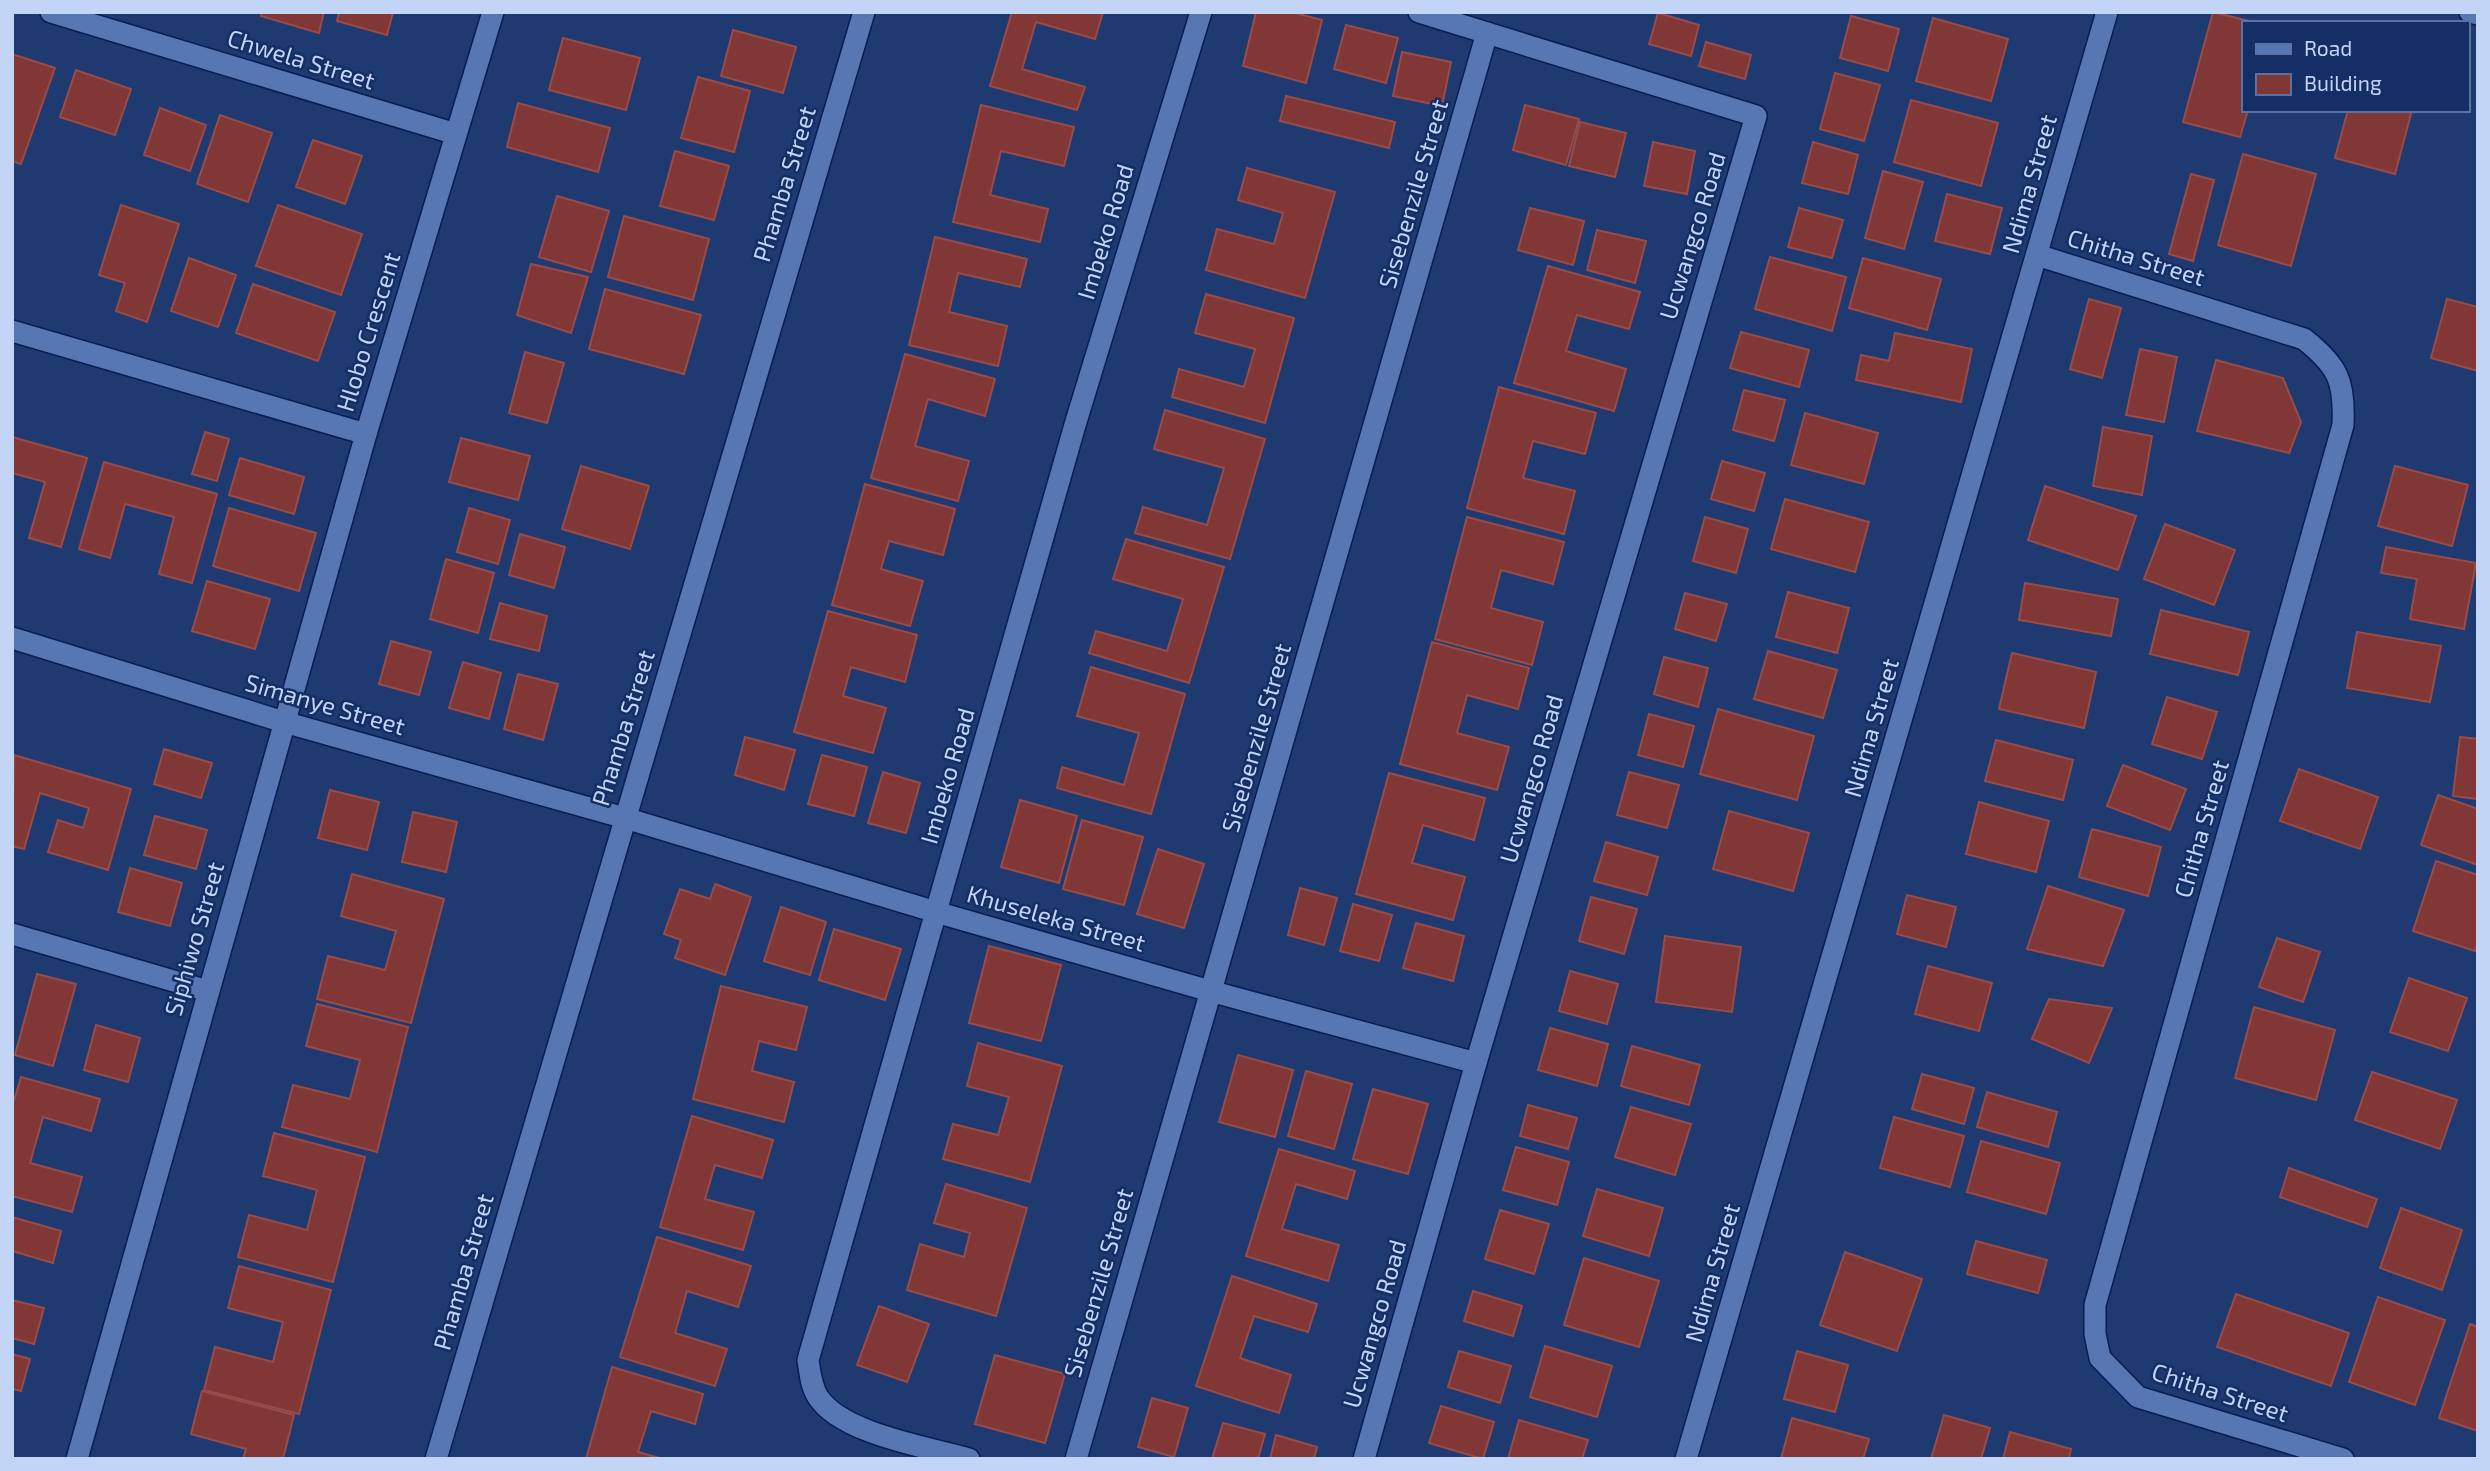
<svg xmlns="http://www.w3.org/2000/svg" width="2490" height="1471" viewBox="0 0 2490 1471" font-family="'Exo 2',sans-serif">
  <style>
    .building { fill: #813736; stroke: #984c49; stroke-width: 2 }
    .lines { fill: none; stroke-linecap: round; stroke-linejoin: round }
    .minor-casing { stroke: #071e54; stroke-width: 24 }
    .minor { stroke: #5776b4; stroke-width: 21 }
    .labels { text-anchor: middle; stroke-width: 5; stroke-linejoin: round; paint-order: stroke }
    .street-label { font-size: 24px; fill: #c3d5f7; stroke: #152e65 }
  </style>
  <rect width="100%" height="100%" fill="#1f3971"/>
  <g class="building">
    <path d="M262,12h62l-5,21 -58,-17z"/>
    <path d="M339,12h54l-6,23 -50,-14z"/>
    <path d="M1012,12h91l-8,27 -59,-17 -14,47 63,18 -8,23 -87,-24z"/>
    <path d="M1256,12h35l31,8 -16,63 -63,-17z"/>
    <path d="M2213,12l44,11h-14v87h5l-8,27 -57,-15z"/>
    <path d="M1658,13l41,12 -8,31 -42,-12z"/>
    <path d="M1851,16l48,13 -11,42 -48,-13z"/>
    <path d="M1933,18l75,21 -17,62 -75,-20z"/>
    <path d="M1346,25l52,13 -12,45 -52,-14z"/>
    <path d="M733,30l63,17 -13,46 -62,-17z"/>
    <path d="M563,38l77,20 -14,52 -77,-20z"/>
    <path d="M1706,42l45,13 -6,24 -46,-13z"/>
    <path d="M1402,52l49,10 -9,44 -49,-10z"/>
    <path d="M12,54l43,14 -34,96 -9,-3z"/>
    <path d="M76,70l55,19 -16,46 -55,-18z"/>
    <path d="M1835,73l45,12 -16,56 -44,-12z"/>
    <path d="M698,77l52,14 -16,61 -53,-14z"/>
    <path d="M1286,96l109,26 -6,26 -109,-27z"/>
    <path d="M1911,100l87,23 -17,63 -87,-24z"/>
    <path d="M518,103l92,25 -12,44 -91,-25z"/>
    <path d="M981,105l93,22 -10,39 -63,-15 -11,44 58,14 -8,33 -87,-20z"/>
    <path d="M1525,105l54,14 -13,46 -53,-15z"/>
    <path d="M160,108l46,17 -16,46 -46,-16z"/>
    <path d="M2348,110h64l-17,64 -60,-16z"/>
    <path d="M220,115l52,18 -24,69 -51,-18z"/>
    <path d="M1580,122l46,11 -11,44 -46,-11z"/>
    <path d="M313,140l49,16 -17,48 -49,-17z"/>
    <path d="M1653,142l42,9 -8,43 -43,-8z"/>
    <path d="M1813,142l45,13 -10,39 -46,-11z"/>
    <path d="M675,151l54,15 -15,54 -54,-14z"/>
    <path d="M2243,154l73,20 -25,92 -73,-21z"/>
    <path d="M1247,168l88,24 -30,106 -99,-28 11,-41 57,15 9,-31 -45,-13z"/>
    <path d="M1883,171l40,11 -19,67 -39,-11z"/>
    <path d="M2191,174l23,6 -21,81 -24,-7z"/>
    <path d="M1947,194l55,14 -12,46 -55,-13z"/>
    <path d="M557,196l52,15 -18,61 -52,-15z"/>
    <path d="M121,205l58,19 -32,98 -31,-11 9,-28 -26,-8z"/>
    <path d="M278,205l84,29 -21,61 -85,-29z"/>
    <path d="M1530,208l54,13 -11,44 -55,-15z"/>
    <path d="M1799,208l44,12 -11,38 -44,-11z"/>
    <path d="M624,216l85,23 -16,61 -85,-23z"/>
    <path d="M1597,230l49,11 -11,42 -48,-13z"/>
    <path d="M935,237l92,22 -7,28 -62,-14 -9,39 58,14 -9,40 -89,-21z"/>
    <path d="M1770,257l76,20 -14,54 -77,-22z"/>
    <path d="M189,258l47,17 -18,52 -47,-16z"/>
    <path d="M1863,258l78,21 -14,51 -78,-22z"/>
    <path d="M531,264l57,13 -17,56 -54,-18z"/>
    <path d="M1548,266l92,26 -11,37 -52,-14 -11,36 60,18 -12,42 -100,-28z"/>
    <path d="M253,284l82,28 -17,49 -82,-28z"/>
    <path d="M605,289l96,26 -17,59 -95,-25z"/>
    <path d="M1206,294l88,24 -29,105 -93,-26 7,-28 65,18 11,-38 -60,-16z"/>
    <path d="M2089,299l32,9 -19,70 -32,-9z"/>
    <path d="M2447,299l31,8v64l-47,-13z"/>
    <path d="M1741,332l68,18 -10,37 -69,-19z"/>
    <path d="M1895,333l77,16 -11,53 -105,-22 5,-25 28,6z"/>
    <path d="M2140,349l37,8 -13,65 -38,-7z"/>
    <path d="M525,352l39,11 -17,60 -38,-10z"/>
    <path d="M905,354l90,25 -10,37 -57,-17 -13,47 54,15 -11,40 -87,-23z"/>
    <path d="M2216,360l67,18 18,44 -12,31 -92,-22z"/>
    <path d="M1499,387l97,26 -11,41 -52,-13 -10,37 52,13 -11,43 -97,-26z"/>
    <path d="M1744,390l41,10 -11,41 -41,-11z"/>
    <path d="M1165,410l100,29 -35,120 -95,-26 8,-26 64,18 17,-57 -70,-19z"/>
    <path d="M1805,413l73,20 -14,51 -73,-19z"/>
    <path d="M2103,427l49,9 -10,59 -49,-9z"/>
    <path d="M205,432l24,7 -12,42 -25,-7z"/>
    <path d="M12,437l75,21 -26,89 -32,-9 16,-56 -33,-9z"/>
    <path d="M461,438l69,18 -12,44 -69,-18z"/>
    <path d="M240,458l64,19 -10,37 -65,-19z"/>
    <path d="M1722,461l43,12 -11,38 -43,-12z"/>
    <path d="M104,462l113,32 -25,89 -33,-9 15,-57 -49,-13 -15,54 -31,-9z"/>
    <path d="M581,466l68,20 -19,63 -68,-20z"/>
    <path d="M2395,466l73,19 -16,61 -74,-20z"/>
    <path d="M865,484l90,25 -12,46 -54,-14 -8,28 42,12 -13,45 -78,-21z"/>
    <path d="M2045,486l91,30 -18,54 -90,-30z"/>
    <path d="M1785,499l84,23 -14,50 -84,-23z"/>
    <path d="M229,508l87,25 -17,58 -86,-25z"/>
    <path d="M469,508l41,12 -12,44 -41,-12z"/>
    <path d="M1467,517l97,25 -11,42 -52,-14 -10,38 52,14 -11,43 -97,-26z"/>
    <path d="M1705,517l43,12 -12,44 -43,-12z"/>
    <path d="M2165,524l70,26 -21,55 -70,-26z"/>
    <path d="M520,534l45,13 -11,41 -45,-13z"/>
    <path d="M1126,539l98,28 -35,116 -100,-30 7,-22 71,20 16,-52 -70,-20z"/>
    <path d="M2386,547l90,16 -12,66 -54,-10 7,-40 -36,-6z"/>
    <path d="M446,559l48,14 -16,60 -48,-14z"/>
    <path d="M207,581l63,18 -15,50 -63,-18z"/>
    <path d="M2025,583l93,16 -7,37 -92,-16z"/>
    <path d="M1788,592l61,16 -12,45 -61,-16z"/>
    <path d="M1685,593l42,11 -11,37 -41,-12z"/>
    <path d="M500,603l47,13 -8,35 -49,-12z"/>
    <path d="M2161,610l88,22 -11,43 -88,-21z"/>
    <path d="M828,611l89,24 -12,47 -54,-15 -8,29 43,12 -13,45 -79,-21z"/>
    <path d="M2357,632l84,14 -11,56 -83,-14z"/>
    <path d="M391,641l40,11 -12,43 -40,-11z"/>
    <path d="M1432,642l97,26 -11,41 -51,-14 -10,38 52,14 -12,43 -97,-26z"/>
    <path d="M1768,651l69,19 -14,48 -69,-19z"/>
    <path d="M2012,653l84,19 -12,56 -85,-19z"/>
    <path d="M1664,657l44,11 -10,39 -44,-13z"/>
    <path d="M463,662l38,11 -12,46 -40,-11z"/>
    <path d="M1091,667l94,27 -34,120 -94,-26 5,-21 62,18 15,-52 -62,-17z"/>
    <path d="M518,674l40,10 -15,56 -39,-11z"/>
    <path d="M2167,697l50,15 -15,47 -50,-15z"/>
    <path d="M1718,709l96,27 -17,64 -97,-26z"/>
    <path d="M1649,714l45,12 -11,41 -45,-12z"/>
    <path d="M745,737l50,13 -11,40 -49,-15z"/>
    <path d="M2460,737l18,2v60l-25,-3z"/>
    <path d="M1996,740l77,20 -10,40 -78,-19z"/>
    <path d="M164,749l48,14 -11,35 -47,-14z"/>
    <path d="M14,755l117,34 -23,81 -60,-18 10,-32 25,8 6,-20 -49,-15 -16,56 -12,-3z"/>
    <path d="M822,755l45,12 -13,49 -46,-12z"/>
    <path d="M2123,765l63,24 -16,41 -63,-24z"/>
    <path d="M2299,769l79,28 -18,52 -80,-28z"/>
    <path d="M883,772l37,11 -14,50 -38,-10z"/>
    <path d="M1629,772l50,13 -12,43 -50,-13z"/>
    <path d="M1389,773l96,25 -11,42 -51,-15 -11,38 53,14 -12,43 -97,-26z"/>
    <path d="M330,790l49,12 -12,48 -49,-12z"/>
    <path d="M2438,795l40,14v56l-57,-20z"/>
    <path d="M1020,800l57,16 -18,67 -58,-16z"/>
    <path d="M1979,802l70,19 -13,51 -70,-18z"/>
    <path d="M1729,811l80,22 -16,58 -80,-22z"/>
    <path d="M413,812l44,10 -11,50 -44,-10z"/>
    <path d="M155,816l52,14 -11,39 -52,-14z"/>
    <path d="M1082,820l61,17 -19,68 -61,-16z"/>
    <path d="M2092,829l69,18 -13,49 -69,-19z"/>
    <path d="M1606,842l52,15 -11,38 -53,-14z"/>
    <path d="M1158,849l46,15 -20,64 -47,-14z"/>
    <path d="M2436,861l42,14v68l-3,8 -62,-20z"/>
    <path d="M130,868l52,15 -12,43 -52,-14z"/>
    <path d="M352,874l92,25 -33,124 -94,-24 11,-43 57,14 11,-39 -55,-15z"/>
    <path d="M715,884l36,13 -26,78 -50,-17 6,-18 -17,-6 16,-45 30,10z"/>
    <path d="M2048,886l76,24 -21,56 -76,-17z"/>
    <path d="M1300,888l37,10 -13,47 -36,-10z"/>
    <path d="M1907,895l49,12 -10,40 -49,-13z"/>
    <path d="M1591,897l46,12 -13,45 -45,-13z"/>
    <path d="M1353,904l39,11 -13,46 -39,-10z"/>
    <path d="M781,907l45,15 -16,53 -46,-14z"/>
    <path d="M1416,923l48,13 -11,45 -50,-13z"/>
    <path d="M834,929l67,20 -16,51 -66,-20z"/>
    <path d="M1665,936l76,11 -9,65 -76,-10z"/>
    <path d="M2277,938l43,14 -17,50 -44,-15z"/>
    <path d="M989,946l72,19 -20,76 -72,-18z"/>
    <path d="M1928,966l64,17 -13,48 -64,-17z"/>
    <path d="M1570,971l48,13 -11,40 -48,-13z"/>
    <path d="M37,974l39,10 -23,82 -38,-11z"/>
    <path d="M2409,978l58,20 -19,53 -58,-19z"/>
    <path d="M721,986l86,21 -11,43 -37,-9 -7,30 42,11 -10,40 -91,-23z"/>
    <path d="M2049,999l63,9 -23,55 -57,-24z"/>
    <path d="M317,1004l91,23 -31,125 -95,-25 11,-42 57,14 10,-39 -54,-14z"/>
    <path d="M2254,1007l81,23 -19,70 -81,-22z"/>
    <path d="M96,1025l44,13 -12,44 -44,-12z"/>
    <path d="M1550,1028l58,16 -11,42 -59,-16z"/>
    <path d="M978,1043l84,23 -32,116 -87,-23 10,-35 45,11 11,-38 -42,-11z"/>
    <path d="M1632,1046l68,19 -11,40 -68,-19z"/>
    <path d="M1238,1055l55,15 -18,67 -56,-15z"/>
    <path d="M1306,1071l46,13 -18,65 -46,-13z"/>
    <path d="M2372,1072l85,28 -17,49 -85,-29z"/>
    <path d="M1922,1074l52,14 -10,36 -52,-15z"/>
    <path d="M21,1077l79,22 -9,32 -48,-14 -13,46 52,14 -10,35 -60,-16v-89z"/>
    <path d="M1373,1089l55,15 -20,70 -55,-15z"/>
    <path d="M1987,1092l70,20 -9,35 -71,-20z"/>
    <path d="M1528,1105l49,13 -9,31 -48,-13z"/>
    <path d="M1631,1107l60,17 -16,51 -60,-18z"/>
    <path d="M692,1116l81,24 -11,38 -47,-13 -10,34 49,13 -11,38 -83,-23z"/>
    <path d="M1894,1117l70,19 -14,51 -70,-19z"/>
    <path d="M274,1133l91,24 -32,125 -95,-25 11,-42 58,15 10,-40 -54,-14z"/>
    <path d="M1981,1141l79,22 -14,51 -79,-22z"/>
    <path d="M1516,1147l53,15 -12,43 -54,-15z"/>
    <path d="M1279,1149l76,22 -8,28 -51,-15 -14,45 57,16 -11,36 -82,-25z"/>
    <path d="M2289,1168l88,31 -10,28 -87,-30z"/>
    <path d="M946,1184l81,24 -31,108 -89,-26 13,-46 44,13 6,-24 -36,-10z"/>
    <path d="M1597,1189l66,19 -14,48 -66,-20z"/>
    <path d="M2401,1208l61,22 -20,60 -62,-22z"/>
    <path d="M1500,1210l49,14 -15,50 -49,-15z"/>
    <path d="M12,1217l49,14 -8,32 -41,-12z"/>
    <path d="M657,1237l94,29 -13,41 -51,-16 -12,42 52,16 -12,37 -95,-29z"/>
    <path d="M1976,1241l71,19 -9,33 -71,-19z"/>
    <path d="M1845,1252l77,27 -25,72 -77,-26z"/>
    <path d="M1584,1258l75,23 -20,66 -75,-22z"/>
    <path d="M239,1266l92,24 -32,124 -95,-24 11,-43 58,15 10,-40 -55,-14z"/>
    <path d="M1232,1276l85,28 -9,28 -54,-16 -14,42 51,17 -12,38 -83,-27z"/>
    <path d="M1473,1291l49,15 -9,30 -49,-15z"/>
    <path d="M2236,1294l113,39 -18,53 -114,-39z"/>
    <path d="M2378,1297l67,23 -30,85 -66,-23z"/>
    <path d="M12,1300l32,8 -10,36 -22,-6z"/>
    <path d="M879,1306l50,18 -22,58 -50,-17z"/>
    <path d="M2470,1324l8,3v104l-39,-13z"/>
    <path d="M1545,1346l67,20 -15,51 -67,-20z"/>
    <path d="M1459,1351l52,15 -11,37 -52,-16z"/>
    <path d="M1797,1351l51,14 -13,47 -51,-13z"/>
    <path d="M12,1354l18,5 -9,32 -9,-2z"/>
    <path d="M995,1355l70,19 -20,69 -70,-19z"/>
    <path d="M612,1367l91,27 -8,30 -44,-13 -13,41 25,7h-77z"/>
    <path d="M202,1391l92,24 -11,44h-40l3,-10 -55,-15z"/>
    <path d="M1152,1398l36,10 -14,49 -36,-10z"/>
    <path d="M1441,1406l53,16 -11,37 -54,-16z"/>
    <path d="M1944,1415l46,13 -9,31h-50z"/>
    <path d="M1792,1418l77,21 -6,20h-82z"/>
    <path d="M1519,1420l69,20 -6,19h-74z"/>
    <path d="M1223,1423l42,11 -7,25h-46z"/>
    <path d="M2010,1432l61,17 -2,10h-66z"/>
    <path d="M1276,1435l41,12 -3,12h-44z"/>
  </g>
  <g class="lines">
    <g class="minor-casing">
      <g id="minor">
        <path d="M51,12l405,122"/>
        <path d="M2470,12l8,2"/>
        <path d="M2037,255l267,84c34,27 41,42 39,86l-248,880v29l5,24 38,39 205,62"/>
        <path d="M12,331l354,103"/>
        <path d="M12,638l272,84 341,96 311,94 274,79 266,72"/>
        <path d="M12,934l196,57"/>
        <path d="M77,1459l289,-1025 127,-422"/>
        <path d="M436,1459l428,-1447"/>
        <path d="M969,1459c-41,-12 -127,-25 -151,-62 -7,-11 -8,-24 -10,-37l267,-935 126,-413"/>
        <path d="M1076,1459l411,-1426"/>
        <path d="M1364,1459l112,-396 280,-947 -337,-104"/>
        <path d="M1686,1459l421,-1447"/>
      </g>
    </g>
    <use href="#minor" class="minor"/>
  </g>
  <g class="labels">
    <g class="street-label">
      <text transform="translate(301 60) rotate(17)" y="8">Chwela Street</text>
      <text transform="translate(785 184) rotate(-73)" y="8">Phamba Street</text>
      <text transform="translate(2030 184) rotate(-74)" y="8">Ndima Street</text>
      <text transform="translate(1414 194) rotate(-74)" y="8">Sisebenzile Street</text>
      <text transform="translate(1106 232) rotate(-73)" y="8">Imbeko Road</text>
      <text transform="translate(1693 236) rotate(-73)" y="8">Ucwangco Road</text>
      <text transform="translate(2136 258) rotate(17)" y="8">Chitha Street</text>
      <text transform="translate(369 332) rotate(-73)" y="8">Hlobo Crescent</text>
      <text transform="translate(325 705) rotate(16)" y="8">Simanye Street</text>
      <text transform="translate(624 728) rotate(-73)" y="8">Phamba Street</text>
      <text transform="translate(1872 728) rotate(-74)" y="8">Ndima Street</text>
      <text transform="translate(1257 738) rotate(-74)" y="8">Sisebenzile Street</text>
      <text transform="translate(948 776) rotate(-74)" y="8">Imbeko Road</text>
      <text transform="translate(1532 779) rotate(-74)" y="8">Ucwangco Road</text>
      <text transform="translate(2202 829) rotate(-74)" y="8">Chitha Street</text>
      <text transform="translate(1056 919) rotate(16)" y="8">Khuseleka Street</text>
      <text transform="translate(195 939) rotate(-74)" y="8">Siphiwo Street</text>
      <text transform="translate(464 1272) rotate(-74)" y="8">Phamba Street</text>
      <text transform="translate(1713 1273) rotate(-74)" y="8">Ndima Street</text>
      <text transform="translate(1099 1283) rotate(-74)" y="8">Sisebenzile Street</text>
      <text transform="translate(1375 1324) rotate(-74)" y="8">Ucwangco Road</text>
      <text transform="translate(2220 1393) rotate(18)" y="8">Chitha Street</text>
    </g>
  </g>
  <rect width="2490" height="1471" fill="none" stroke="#c3d5f7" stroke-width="28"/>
  <rect x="2242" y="21" width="228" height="91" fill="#152e65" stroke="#5b719f" stroke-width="2"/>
  <rect x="2256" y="44" width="35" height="10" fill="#5776b4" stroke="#5b719f" stroke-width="2"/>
  <text x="2304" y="56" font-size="21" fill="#c3d5f7">Road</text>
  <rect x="2256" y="74" width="35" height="21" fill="#813736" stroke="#5b719f" stroke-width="2"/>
  <text x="2304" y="91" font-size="21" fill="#c3d5f7">Building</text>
</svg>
